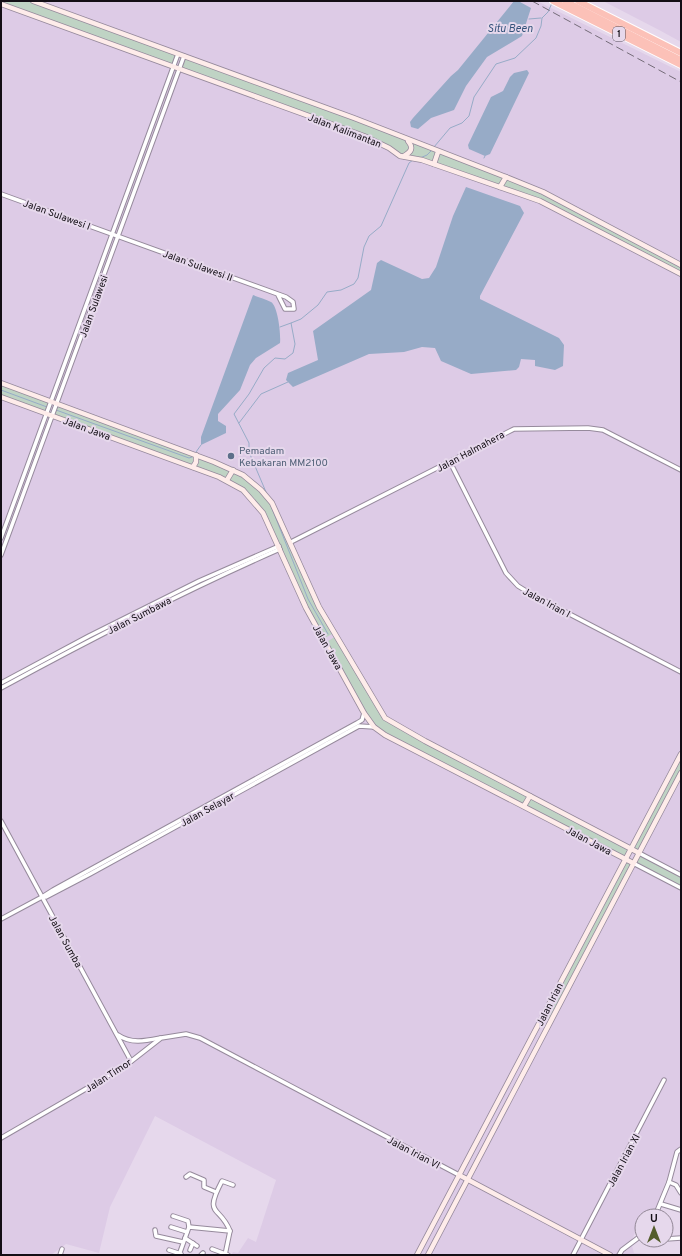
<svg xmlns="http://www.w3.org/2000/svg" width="682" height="1256" viewBox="0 0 682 1256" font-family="Overpass,sans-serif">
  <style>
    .built { fill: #ddcbe6 }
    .green { fill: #bfd3c4; fill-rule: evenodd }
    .water { fill: #97abc7 }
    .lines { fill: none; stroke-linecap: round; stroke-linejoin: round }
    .stream { stroke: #97abc7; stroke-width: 1 }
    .street-casing { stroke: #968a9c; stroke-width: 5.5 }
    .secondary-casing { stroke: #968a9c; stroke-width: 6 }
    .highway-casing { stroke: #fff; stroke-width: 8 }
    .street { stroke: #fff; stroke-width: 3.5 }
    .secondary { stroke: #feecea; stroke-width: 4.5 }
    .highway { stroke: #fcc1b8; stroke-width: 6 }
    .rail { stroke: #756c79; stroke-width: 1; stroke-dasharray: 8 4; stroke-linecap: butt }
    .service-dot { fill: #5c6f8a; stroke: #e6d8ec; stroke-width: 1.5 }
    .labels { text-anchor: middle; stroke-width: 4; stroke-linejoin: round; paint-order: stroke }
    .shield { fill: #e6d8ec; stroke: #524b56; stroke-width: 1 }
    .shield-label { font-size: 9px; font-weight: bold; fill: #130e15 }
    .street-label { font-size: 10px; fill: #130e15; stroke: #e6d8ec }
    .service-label { font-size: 10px; fill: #4e5e75; stroke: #e6d8ec; text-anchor: start }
    .water-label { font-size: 11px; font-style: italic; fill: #36547c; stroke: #e6d8ec }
  </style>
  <rect width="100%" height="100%" fill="#e6d8ec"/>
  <g class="built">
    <path d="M1,1h536l144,71v1074h-2l-24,64 -12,4 -12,28 3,11 26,2h-429l2,-3 5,1 10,-15 8,4 20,-62 -121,-64 -45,91 -11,46 -33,-9 -15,11h-50z"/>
    <path d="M603,1h78v41l-20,-11z"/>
  </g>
  <g class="green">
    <path d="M1,1h31l146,53 -4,13 -173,-63z"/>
    <path d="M184,56l359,136 138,73v9l-141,-73 -118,-41 -22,-4 -11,-8 -210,-79z"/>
    <path d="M1,383l50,18 -4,12 -46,-16z"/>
    <path d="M57,404l176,66 34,27 52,110 15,26 -11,6 -25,-48 -30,-70 -33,-36 -183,-70z"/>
    <path d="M336,636l49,82 245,131 51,-95v19l-42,80 42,22v13l-47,-25 -83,158 -9,-4 83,-158 -251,-132 -49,-84zM631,849l8,4 -6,10 -8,-4z"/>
  </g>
  <g class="water">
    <path d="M514,1l6,1 11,6 -9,28 -35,21 -21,29 -12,24 -23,8 -13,11 -7,-2 -1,-5 3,-4 38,-42 7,-6z"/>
    <path d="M527,70l2,3 -39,81 -5,2 -16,-7 -1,-4 23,-48 12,-6 7,-14 4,-4z"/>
    <path d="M466,187l54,19 4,7 -44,83v3l79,39 5,7 -1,21 -8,4 -20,-4v-6l-14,-1 -2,8 -3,3 -45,4 -30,-13 -6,-13 -13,-1 -18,5 -35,2 -76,33 -7,-7 2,-7 30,-13 -5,-29 58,-41 6,-27 4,-3 41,19 7,-1 7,-11 17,-51z"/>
    <path d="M253,295c5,2 13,4 18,7 7,4 10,33 9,41l-24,15 -6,7 -10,25 -22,24v7l8,5v7l-25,12v-8z"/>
  </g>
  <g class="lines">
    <g class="stream">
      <path d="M529,19l12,-1"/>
      <path d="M434,147l16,-19 12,-5 7,-7 5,-19 22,-33 19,-6 21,-20 5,-12 1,-8 6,-6 4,-9"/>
      <path d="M420,158l7,-3 5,-5"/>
      <path d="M484,158l1,-2"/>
      <path d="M280,327l11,-4"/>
      <path d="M1,390l46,17"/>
      <path d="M56,410l133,48 3,-1"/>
      <path d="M239,423l22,-29 27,-12"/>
      <path d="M196,452l5,-7"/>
      <path d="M266,492l-17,-40v-9l-15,-29 15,-20 15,-26 11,-10 10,1 8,-6 2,-9 -4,-21 10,-4 17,-14 9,-13 14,-2 13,-6 4,-6 6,-31 5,-11 12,-10 28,-63 4,-3"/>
      <path d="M271,506l37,93 20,35"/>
    </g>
    <g class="street-casing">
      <g id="street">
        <path d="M1,194l285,103 7,5 1,7h-9l-7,-14"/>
        <path d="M450,462l56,111 12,13 13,8 150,78"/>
        <path d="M1,538l177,-484"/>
        <path d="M291,542l223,-113 74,-1 15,2 78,40"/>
        <path d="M1,555l183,-499"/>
        <path d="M1,683l88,-47 110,-55 80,-35"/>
        <path d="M1,688c92,-50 183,-97 279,-139"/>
        <path d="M364,713l-2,7 -5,3 -304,167 -11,7h4l44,-23 269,-148 15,1"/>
        <path d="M1,821l130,240"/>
        <path d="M639,853l42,22"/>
        <path d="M633,863l48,25"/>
        <path d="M1,919l41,-22"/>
        <path d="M118,1035c13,9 27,6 42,3"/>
        <path d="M1,1138l102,-59 26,-16 32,-25 25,-4 14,4 259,137"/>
        <path d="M186,1177l4,-3 14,6v7l12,5"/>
        <path d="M669,1182l7,3 5,8"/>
        <path d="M661,1204l20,6"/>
        <path d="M173,1216l15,5 1,6"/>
        <path d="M655,1216l14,-34 8,-30 4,-3"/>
        <path d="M171,1227l16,5"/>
        <path d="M155,1230l1,6 27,6"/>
        <path d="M185,1238l12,8"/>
        <path d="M666,1239l15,-1"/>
        <path d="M212,1249l16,6"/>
        <path d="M169,1250l12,4"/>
        <path d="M190,1250l3,-7"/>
        <path d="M60,1255l2,-6"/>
        <path d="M179,1255l10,-28 41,4"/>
        <path d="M201,1255l2,-2"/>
        <path d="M225,1255l5,-24c-10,-26 -27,-14 -8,-50l11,4"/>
        <path d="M573,1255l91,-175"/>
        <path d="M619,1255l3,-5 20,-15"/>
      </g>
    </g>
    <g class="secondary-casing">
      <g id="secondary">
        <path d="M33,1l321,117 152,59 37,15 138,73"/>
        <path d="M1,4l363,132 25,12 11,8 22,4 118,41 141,73"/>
        <path d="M404,156c7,-4 10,-8 4,-15"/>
        <path d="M434,164l4,-12"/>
        <path d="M500,187l6,-10"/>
        <path d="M1,383l213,79 29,13 18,15 11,13 47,104 66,111 40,23 214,112"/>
        <path d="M1,397l218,80 24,13 20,23 43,95 58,105 10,14 11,8 248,128"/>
        <path d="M193,467l3,-5v-7"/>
        <path d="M227,480l6,-10"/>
        <path d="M524,806l6,-10"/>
        <path d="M459,1175l151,80"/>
        <path d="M417,1255l264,-501"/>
        <path d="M428,1255l253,-482"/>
      </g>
    </g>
    <g class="highway-casing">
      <g id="highway">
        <path d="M553,1l128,64"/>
        <path d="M565,1l116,59"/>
        <path d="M578,1l103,52"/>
      </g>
    </g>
    <use href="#street" class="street"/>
    <use href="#secondary" class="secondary"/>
    <use href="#highway" class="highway"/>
    <path class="rail" d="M532,1l149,81"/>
  </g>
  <circle class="service-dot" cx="231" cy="456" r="4"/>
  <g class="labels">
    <rect class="shield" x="613" y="27" width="12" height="14" rx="3"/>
    <g class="shield-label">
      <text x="619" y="37">1</text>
    </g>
    <g class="street-label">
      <text transform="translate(345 130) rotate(21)" y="4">Jalan Kalimantan</text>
      <text transform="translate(57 214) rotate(20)" y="4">Jalan Sulawesi I</text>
      <text transform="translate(198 265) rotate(20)" y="4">Jalan Sulawesi II</text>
      <text transform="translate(93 306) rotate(-70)" y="4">Jalan Sulawesi</text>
      <text transform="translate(87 428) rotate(20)" y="4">Jalan Jawa</text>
      <text transform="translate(470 451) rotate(-28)" y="4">Jalan Halmahera</text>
      <text transform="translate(547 602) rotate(28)" y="4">Jalan Irian I</text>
      <text transform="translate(139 615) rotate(-27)" y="4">Jalan Sumbawa</text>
      <text transform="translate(328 647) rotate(61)" y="4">Jalan Jawa</text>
      <text transform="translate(207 809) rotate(-29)" y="4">Jalan Selayar</text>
      <text transform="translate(589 840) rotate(28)" y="4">Jalan Jawa</text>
      <text transform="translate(66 941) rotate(61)" y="4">Jalan Sumba</text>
      <text transform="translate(549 1004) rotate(-63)" y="4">Jalan Irian</text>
      <text transform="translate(108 1075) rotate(-33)" y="4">Jalan Timor</text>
      <text transform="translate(414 1152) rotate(28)" y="4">Jalan Irian VI</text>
      <text transform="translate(623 1160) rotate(-62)" y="4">Jalan Irian XI</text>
    </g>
    <g class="service-label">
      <text x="239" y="454">Pemadam<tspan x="239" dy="12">Kebakaran MM2100</tspan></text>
    </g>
    <g class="water-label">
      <text x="510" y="32">Situ Been</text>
    </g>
  </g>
  <rect width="682" height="1256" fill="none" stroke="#130e15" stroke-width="4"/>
  <g transform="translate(654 1228)"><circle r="19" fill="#e6d8ec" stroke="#928796"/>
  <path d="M0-3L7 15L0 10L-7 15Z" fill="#545d2c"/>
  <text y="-6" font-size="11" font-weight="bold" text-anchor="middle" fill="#130e15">U</text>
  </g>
</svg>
